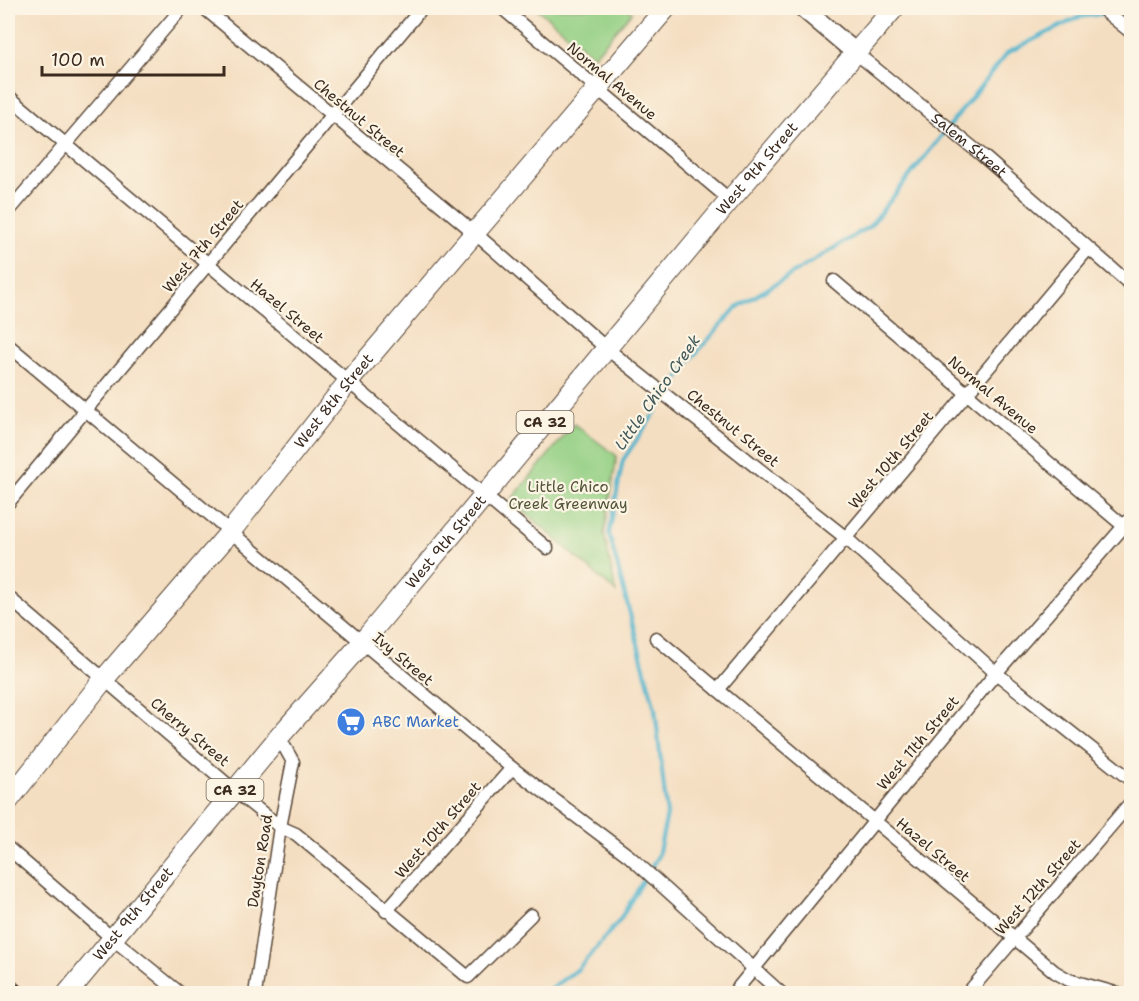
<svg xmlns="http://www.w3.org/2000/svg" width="1139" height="1001" viewBox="0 0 1139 1001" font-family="'Shantell Sans',sans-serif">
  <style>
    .green { fill: #95d085; stroke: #687d52; stroke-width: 1.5 }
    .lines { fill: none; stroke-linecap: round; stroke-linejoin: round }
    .stream { stroke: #4eb4cd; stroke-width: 4 }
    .street-casing { stroke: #574536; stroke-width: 15 }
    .secondary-casing { stroke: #574536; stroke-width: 21 }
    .primary-casing { stroke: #574536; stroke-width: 22 }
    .street { stroke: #fff; stroke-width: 12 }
    .secondary { stroke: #fff; stroke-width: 18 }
    .primary { stroke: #fff; stroke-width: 20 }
    .rail-casing { stroke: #3b2a1e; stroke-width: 6 }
    .rail { stroke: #fcf5e5; stroke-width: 4; stroke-dasharray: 11; stroke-linecap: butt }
    .labels { text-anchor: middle; stroke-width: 4.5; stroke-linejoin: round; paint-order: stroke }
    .shield { fill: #fcf5e5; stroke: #75675a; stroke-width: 1.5 }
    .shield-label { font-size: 14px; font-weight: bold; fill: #3b2a1e }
    .street-label { font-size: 15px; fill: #3b2a1e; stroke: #fcf5e5 }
    .park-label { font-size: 15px; fill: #525438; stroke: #fcf5e5 }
    .shop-label { font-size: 15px; fill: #366cbe; stroke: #fcf5e5; text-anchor: start }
    .water-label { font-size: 16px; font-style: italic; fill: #425a5b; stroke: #fcf5e5 }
  </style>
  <rect width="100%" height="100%" fill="#fcf5e5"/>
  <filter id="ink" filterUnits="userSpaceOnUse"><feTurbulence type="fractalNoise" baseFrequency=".0167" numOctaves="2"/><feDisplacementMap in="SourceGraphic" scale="12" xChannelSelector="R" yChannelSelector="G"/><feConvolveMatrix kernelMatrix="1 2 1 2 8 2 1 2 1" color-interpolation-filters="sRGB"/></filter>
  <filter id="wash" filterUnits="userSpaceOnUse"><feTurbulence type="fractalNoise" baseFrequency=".008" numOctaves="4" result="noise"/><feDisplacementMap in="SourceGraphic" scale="24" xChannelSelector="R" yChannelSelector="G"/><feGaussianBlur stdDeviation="1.35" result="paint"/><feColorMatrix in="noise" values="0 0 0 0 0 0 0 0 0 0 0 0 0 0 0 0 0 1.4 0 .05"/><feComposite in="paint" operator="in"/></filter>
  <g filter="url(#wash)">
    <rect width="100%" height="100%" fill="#f4dec1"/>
    <g class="green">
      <path d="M536,8h91l5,4 -38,44z"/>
      <path d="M574,424l43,32 -13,78 12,58 -105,-92z"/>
    </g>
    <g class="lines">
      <g class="stream">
        <path d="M1112,12l20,-4"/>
        <path d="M543,994l35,-25 41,-48 39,-65 9,-41 -12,-106 -46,-175 14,-74 69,-102 44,-50 134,-82 137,-173 72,-36 22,-3"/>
      </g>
    </g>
  </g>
  <g filter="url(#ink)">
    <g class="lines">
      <g class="street-casing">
        <g id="street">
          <path d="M204,8l272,226 130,114 240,190 150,135 136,108"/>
          <path d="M502,8l228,192"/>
          <path d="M1101,8l31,25"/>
          <path id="s1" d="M856,53l127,103 149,130"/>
          <path d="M8,96l539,452"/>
          <path d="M8,212l174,-204"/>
          <path d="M834,281l298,252"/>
          <path d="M8,345l504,423 117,88 153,138"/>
          <path d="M8,503l414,-495"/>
          <path d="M8,597l227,194 45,36 16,7 172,143 63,-62"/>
          <path d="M656,638l399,334 14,8 50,14"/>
          <path d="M718,690l370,-441"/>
          <path d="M8,848l104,90 69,56"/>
          <path d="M386,911l126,-143"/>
          <path d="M255,994l25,-167 13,-65 -14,-25"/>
          <path d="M733,994l263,-321 136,-156"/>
          <path d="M967,994l165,-193"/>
        </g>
      </g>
      <g class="secondary-casing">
        <path id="secondary" d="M803,8l53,45"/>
      </g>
      <g class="primary-casing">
        <g id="primary">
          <path id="s2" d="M8,801l96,-122 127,-148 117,-149 318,-374"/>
          <path id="s3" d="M67,994l212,-257 82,-93 369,-444 164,-192"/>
        </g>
      </g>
      <use href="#street" class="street"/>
      <use href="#secondary" class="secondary"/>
      <use href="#primary" class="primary"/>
      <g class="rail-casing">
        <path id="rail" d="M8,978l18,16"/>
      </g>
      <use href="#rail" class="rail"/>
    </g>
  </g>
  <defs>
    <g id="supermarket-disc" transform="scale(1.5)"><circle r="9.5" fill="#3f7fe0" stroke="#fcf5e5"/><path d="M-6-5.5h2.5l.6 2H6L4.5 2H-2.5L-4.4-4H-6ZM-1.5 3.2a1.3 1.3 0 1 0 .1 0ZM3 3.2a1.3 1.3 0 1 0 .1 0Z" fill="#fff"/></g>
  </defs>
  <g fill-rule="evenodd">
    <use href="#supermarket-disc" x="351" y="722"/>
  </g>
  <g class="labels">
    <g class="shield">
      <rect x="516.5" y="411" width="57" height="22" rx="4.5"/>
      <rect x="206.5" y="779" width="57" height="22" rx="4.5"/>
    </g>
    <g class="shield-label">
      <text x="545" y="427">CA 32</text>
      <text x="235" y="795">CA 32</text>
    </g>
    <g class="street-label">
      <text transform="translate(612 81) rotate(40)" y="5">Normal Avenue</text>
      <text transform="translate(359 118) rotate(40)" y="5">Chestnut Street</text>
      <text dy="5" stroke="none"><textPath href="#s1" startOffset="146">Salem Street</textPath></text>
      <text dy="5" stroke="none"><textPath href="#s3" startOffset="1076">West 9th Street</textPath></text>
      <text transform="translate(203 246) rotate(-50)" y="5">West 7th Street</text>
      <text transform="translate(287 311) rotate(40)" y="5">Hazel Street</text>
      <text transform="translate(993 395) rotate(40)" y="5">Normal Avenue</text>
      <text dy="5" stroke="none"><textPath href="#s2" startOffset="516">West 8th Street</textPath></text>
      <text transform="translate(733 428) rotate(39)" y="5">Chestnut Street</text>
      <text transform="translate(891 460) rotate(-50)" y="5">West 10th Street</text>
      <text dy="5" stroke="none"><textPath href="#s3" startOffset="590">West 9th Street</textPath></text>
      <text transform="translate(403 659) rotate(40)" y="5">Ivy Street</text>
      <text transform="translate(190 732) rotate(40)" y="5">Cherry Street</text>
      <text transform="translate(918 743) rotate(-50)" y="5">West 11th Street</text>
      <text transform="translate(438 830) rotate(-49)" y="5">West 10th Street</text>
      <text transform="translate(933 850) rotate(40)" y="5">Hazel Street</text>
      <text transform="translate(260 861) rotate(-81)" y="5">Dayton Road</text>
      <text transform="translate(1038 887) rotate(-49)" y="5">West 12th Street</text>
      <text dy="5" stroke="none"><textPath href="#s3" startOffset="104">West 9th Street</textPath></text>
    </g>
    <g class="park-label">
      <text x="568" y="492">Little Chico<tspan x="568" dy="17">Creek Greenway</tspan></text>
    </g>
    <g class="shop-label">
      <text x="372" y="727">ABC Market</text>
    </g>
    <g class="water-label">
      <text transform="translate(657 392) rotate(-55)" y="6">Little Chico Creek</text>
    </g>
  </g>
  <rect width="1139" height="1001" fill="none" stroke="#fcf5e5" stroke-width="30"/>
  <path d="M42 66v9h182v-9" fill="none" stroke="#3b2a1e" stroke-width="3"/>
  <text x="51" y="66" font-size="18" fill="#3b2a1e" stroke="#fcf5e5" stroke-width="4.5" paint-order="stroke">100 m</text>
</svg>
